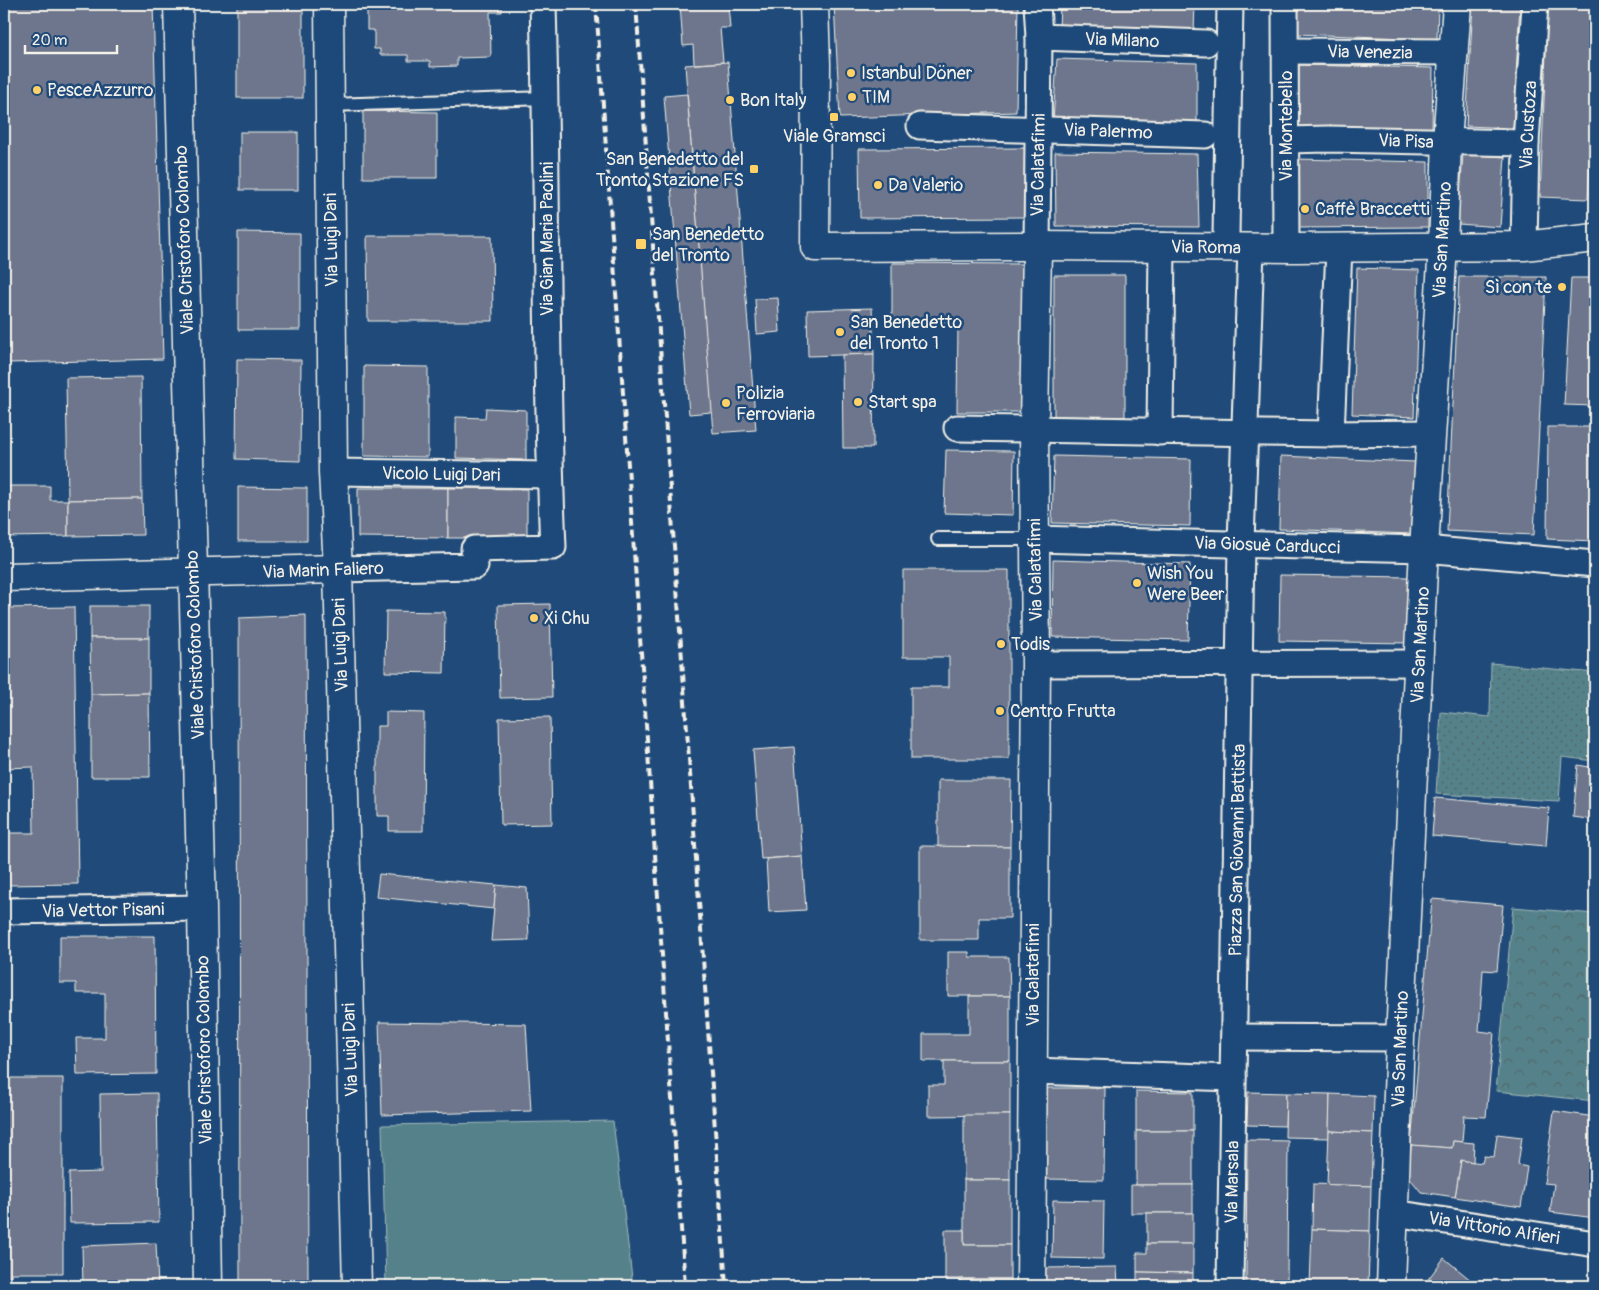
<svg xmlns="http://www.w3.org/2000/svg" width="1599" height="1290" viewBox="0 0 1599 1290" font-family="Pangolin,sans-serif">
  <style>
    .grass { fill: #55828a; stroke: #a4bab9 }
    .park { fill: url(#park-crowns); stroke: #a4bab9 }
    .garden { fill: url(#garden-dots); stroke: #a4bab9 }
    .building { fill: #6d768c; stroke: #f4f1e8 }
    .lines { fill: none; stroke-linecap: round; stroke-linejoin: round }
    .lane-casing { stroke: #f4f1e8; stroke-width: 16 }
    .street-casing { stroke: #f4f1e8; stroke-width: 29 }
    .secondary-casing { stroke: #f4f1e8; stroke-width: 31 }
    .lane { stroke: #1f4a7a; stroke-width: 12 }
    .street { stroke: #1f4a7a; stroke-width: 25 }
    .secondary { stroke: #1f4a7a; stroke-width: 28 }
    .rail { stroke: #f4f1e8; stroke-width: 4; stroke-dasharray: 8 4; stroke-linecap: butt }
    .poi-dot { fill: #ffd166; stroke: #1f4a7a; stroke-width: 2 }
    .labels { text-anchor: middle; stroke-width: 5; stroke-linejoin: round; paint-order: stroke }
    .street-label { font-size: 18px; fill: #f4f1e8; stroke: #1f4a7a }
    .poi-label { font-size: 18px; fill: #f4f1e8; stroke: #1f4a7a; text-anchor: start }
  </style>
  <defs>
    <pattern id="park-crowns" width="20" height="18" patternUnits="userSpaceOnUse" patternTransform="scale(1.25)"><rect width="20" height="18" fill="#55828a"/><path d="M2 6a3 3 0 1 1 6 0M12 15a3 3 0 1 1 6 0" fill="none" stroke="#50686b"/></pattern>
    <pattern id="garden-dots" width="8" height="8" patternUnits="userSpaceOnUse" patternTransform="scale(1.25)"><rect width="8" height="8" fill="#55828a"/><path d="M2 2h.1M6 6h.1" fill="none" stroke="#50686b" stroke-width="1.8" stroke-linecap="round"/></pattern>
  </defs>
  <rect width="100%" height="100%" fill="#1f4a7a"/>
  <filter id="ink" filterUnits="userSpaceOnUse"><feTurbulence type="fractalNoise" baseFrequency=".02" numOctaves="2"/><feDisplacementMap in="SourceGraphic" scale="10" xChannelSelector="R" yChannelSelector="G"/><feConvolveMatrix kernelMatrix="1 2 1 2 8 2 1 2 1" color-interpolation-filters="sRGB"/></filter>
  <g filter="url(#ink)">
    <path class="grass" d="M613,1121l20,165h-247l-4,-161z"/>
    <path class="park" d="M1513,907l82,7v187l-99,-10z"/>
    <path class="garden" d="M1491,663l104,10v88l-33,-4 -3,44 -123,-7 5,-82 49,5z"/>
    <g class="building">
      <path d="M4,4h149l10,355 -155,4 -4,-240z"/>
      <rect x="237" y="4" width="66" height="94"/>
      <path d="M367,4h135v8h-12l1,45 -34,1v8l-27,1v-6h-22v-6h-28v-6h-6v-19h-7z"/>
      <path d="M680,4h48l2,24h-10l3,34 -29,2 -1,-19 -10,1z"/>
      <path d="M834,4h184l-2,108 -176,6z"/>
      <path d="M1060,4h135l-1,28 -135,-3z"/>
      <path d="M1296,4h142l-1,35 -142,-5z"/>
      <path d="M1473,4h47l-7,124 -47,-2z"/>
      <path d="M1548,4h47v76l-7,119 -48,-2z"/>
      <path d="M1057,59l140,4v62l-144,-3z"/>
      <path d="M728,62l28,368 -43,3 -28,-368z"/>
      <path d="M1299,65l134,3 -1,63 -134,-3z"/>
      <path d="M687,94l25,318 -23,2 -25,-318z"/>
      <path d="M363,111l74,1v66h-74z"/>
      <rect x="240" y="132" width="58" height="58"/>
      <path d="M1026,148l1,69 -167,1 -1,-69z"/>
      <path d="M1055,152l142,2 2,73 -143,-1z"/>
      <path d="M1463,154l42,3 -5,70 -42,-3z"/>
      <path d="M1296,159l132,3v65l-135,1z"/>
      <path d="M238,232l62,1v97h-62z"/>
      <path d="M367,236h125l1,85h-125z"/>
      <path d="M892,263l132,1 -2,148h-65l1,-90 -66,-1z"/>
      <path d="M1357,268l62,2 -5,147 -62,-3z"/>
      <path d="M1054,275h71v142l-71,-1z"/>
      <path d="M1459,277h87l-12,258 -87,-4z"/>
      <path d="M1571,278h24v128l-31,-1z"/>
      <path d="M778,298l2,34 -23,2 -2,-35z"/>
      <path d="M872,308l2,46 -66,2 -1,-46z"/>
      <path d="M874,354l-1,94h-30l-1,-93z"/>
      <path d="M237,359l64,1 -1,101 -64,-2z"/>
      <path d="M364,366l64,1v90l-64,-1z"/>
      <path d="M141,377l1,122 -74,1 -2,-122z"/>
      <path d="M486,408l40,2v50l-70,-2v-41l29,1z"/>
      <path d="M1548,427h47v114l-48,-2z"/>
      <path d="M946,450l68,1 -1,64 -69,-2z"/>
      <path d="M1054,456l137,3 -1,67 -138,-3z"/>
      <path d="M1281,456l134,6 -3,72 -133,-5z"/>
      <path d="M4,486h46v14h18v36l-64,1z"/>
      <path d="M238,487l69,1v53h-69z"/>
      <path d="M358,488h90v50l-90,-1z"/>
      <path d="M448,488l79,1v49h-79z"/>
      <path d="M142,499l1,36 -75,1v-36z"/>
      <path d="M1053,560l137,4 -2,76 -136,-3z"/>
      <path d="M903,570h106v189h-98v-72h38v-30h-46z"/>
      <path d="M1280,575l130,2 -1,66 -130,-2z"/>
      <path d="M550,604l2,93 -52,1 -2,-93z"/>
      <rect x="90" y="606" width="59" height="32"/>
      <path d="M74,607l4,277 -74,1v-52h30l-1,-66 -29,1v-160z"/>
      <path d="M386,611l59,1 -1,61 -59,-1z"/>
      <path d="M306,615l2,671h-68l-1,-668z"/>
      <path d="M90,638h59v55l-58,1z"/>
      <path d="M149,693l1,84h-59v-83z"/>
      <path d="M386,712l38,1 -1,118h-34v-15h-12v-90h9z"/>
      <path d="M550,717l2,107 -51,1 -2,-107z"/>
      <path d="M794,747l8,109 -41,3 -8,-109z"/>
      <path d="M1578,765l17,3v52l-22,-3z"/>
      <path d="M938,780h73l-1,67h-72z"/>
      <path d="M1435,798l114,10 -3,38 -114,-10z"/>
      <path d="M920,846l90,1v71h-31v22h-59z"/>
      <path d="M802,856l4,54 -37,2 -3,-53z"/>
      <path d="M379,874l117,11 -2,24 -118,-12z"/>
      <path d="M496,885l31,3 2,52 -38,1z"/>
      <path d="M1432,899l71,6 -6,66 -14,-1 -4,61 15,2 -8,84 -22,-1 -2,26 -9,-1 -1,7 -41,-3z"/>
      <path d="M60,936h95l1,138 -79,1 -1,-37h29v-45h-29v-10h-16z"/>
      <path d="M948,952h21v5h40l1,39h-62z"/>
      <path d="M969,996h41v65h-87v-27h46z"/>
      <path d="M379,1022l147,2 5,87 -149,4z"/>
      <path d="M944,1061h66v54l-82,1v-31h16z"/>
      <path d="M4,1078h59v195h-52v13h-7z"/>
      <path d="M1046,1088h59l-1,92 -58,-1z"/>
      <path d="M1136,1091l57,1v39h-57z"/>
      <path d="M1248,1092l38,1 -1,33 -38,-1z"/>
      <path d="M157,1093l2,129 -89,1 -1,-50 32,-1 -1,-78z"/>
      <path d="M1286,1093l44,1 -1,44 -44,-1z"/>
      <path d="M1330,1094l44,2 -1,37 -44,-2z"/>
      <path d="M1554,1111l41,6v101l-45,-6 4,-28 -10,-1z"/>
      <rect x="964" y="1115" width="46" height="65"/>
      <rect x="1136" y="1131" width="57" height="54"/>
      <path d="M1329,1131l44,2 -2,53 -44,-1z"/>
      <path d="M1497,1134l25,3 -4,28 9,2 -6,40 -66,-10 6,-37 21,3 2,-7 10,1z"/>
      <path d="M1247,1140l41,1 -1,145h-41z"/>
      <path d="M1453,1141l21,2 -1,19 -12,-2 -6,37 -34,-5 -12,-15 2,-32 41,3z"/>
      <rect x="964" y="1180" width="46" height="65"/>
      <path d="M1313,1184l58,2 -1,45 -58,-2z"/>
      <rect x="1131" y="1185" width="62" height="28"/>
      <path d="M1053,1200l51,1 -1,58 -51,-1z"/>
      <rect x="1147" y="1213" width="46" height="31"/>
      <path d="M1312,1229l58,2 -2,55h-58z"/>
      <path d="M945,1230h19v15h46v34h-65z"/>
      <path d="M156,1243l2,43h-75l-1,-40z"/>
      <path d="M1147,1244h46v29l-56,-1v-19h10z"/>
      <path d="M1444,1258l34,28h-55z"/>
      <path d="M1117,1267l1,19h-73v-18z"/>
      <path d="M1137,1272l56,1v13h-56z"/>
      <rect x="961" y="1279" width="49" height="7"/>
    </g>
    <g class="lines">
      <g class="lane-casing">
        <g id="lane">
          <path d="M329,105l217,-7"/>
          <path d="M938,539h96"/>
        </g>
      </g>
      <g class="street-casing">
        <g id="street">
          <path d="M1037,4l2,33 -2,209"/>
          <path d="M1285,4l1,244"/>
          <path d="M1039,37l167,6"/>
          <path d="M1286,51l169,1"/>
          <path d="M920,126l285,9"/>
          <path d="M1287,140l41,-1 198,4"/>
          <path d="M1226,236l4,-232"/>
          <path d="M1524,246l2,-103 9,-139"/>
          <path d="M957,428l374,6 100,-1"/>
          <path d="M1160,432l2,-186"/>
          <path d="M1331,434l8,-186"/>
          <path d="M333,472l217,3"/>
          <path d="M1034,539l390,10 171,15"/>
          <path d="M338,569l137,-3 -1,-17 79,-2c-8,-181 -5,-362 -10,-543"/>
          <path d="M1036,664l383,-1"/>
          <path d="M4,911l198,-3"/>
          <path d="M1234,1037l166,1"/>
          <path d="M1033,1071l200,7"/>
          <path d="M1394,1213l201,31"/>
          <path d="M1230,1286l11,-743 10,-295"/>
        </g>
      </g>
      <g class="secondary-casing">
        <g id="secondary">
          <path d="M178,4l24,904 6,378"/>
          <path d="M329,4l4,468 5,97 19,717"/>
          <path d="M814,4l2,60 -1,183 222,-1 258,2 229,-2 71,-8"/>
          <path d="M4,577l334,-8"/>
          <path d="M1031,1286l5,-622 -2,-235 3,-183"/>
          <path d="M1391,1286l9,-248 24,-489 19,-303 4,-104 10,-138"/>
        </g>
      </g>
      <use href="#lane" class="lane"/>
      <use href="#street" class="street"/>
      <use href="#secondary" class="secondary"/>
      <g class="rail">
        <path d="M596,4l89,1282"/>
        <path d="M636,4l90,1282"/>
      </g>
    </g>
  </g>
  <g class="poi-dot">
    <circle cx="851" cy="73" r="5"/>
    <circle cx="37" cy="90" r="5"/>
    <circle cx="852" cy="97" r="5"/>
    <circle cx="730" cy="100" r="5"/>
    <rect x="829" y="112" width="10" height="10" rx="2.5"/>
    <rect x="749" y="164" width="10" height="10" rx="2.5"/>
    <circle cx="878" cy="185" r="5"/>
    <circle cx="1305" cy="209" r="5"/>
    <rect x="635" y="238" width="12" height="12" rx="2.5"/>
    <circle cx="1562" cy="287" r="5"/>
    <circle cx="840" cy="332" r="5"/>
    <circle cx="858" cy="402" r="5"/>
    <circle cx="726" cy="403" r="5"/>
    <circle cx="1137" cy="583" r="5"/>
    <circle cx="534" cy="618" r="5"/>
    <circle cx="1001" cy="644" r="5"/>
    <circle cx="1000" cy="711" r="5"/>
  </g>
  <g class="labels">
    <g class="street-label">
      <text transform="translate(1122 40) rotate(2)" y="6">Via Milano</text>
      <text transform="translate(1370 52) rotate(1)" y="6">Via Venezia</text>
      <text transform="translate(1528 125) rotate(-87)" y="6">Via Custoza</text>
      <text transform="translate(1286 126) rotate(-90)" y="6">Via Montebello</text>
      <text transform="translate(1108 131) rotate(2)" y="6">Via Palermo</text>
      <text transform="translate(1406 141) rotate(2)" y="6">Via Pisa</text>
      <text transform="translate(1038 165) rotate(-89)" y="6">Via Calatafimi</text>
      <text transform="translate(547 239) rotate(-90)" y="6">Via Gian Maria Paolini</text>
      <text transform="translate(184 240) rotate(-92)" y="6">Viale Cristoforo Colombo</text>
      <text transform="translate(331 240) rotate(-91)" y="6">Via Luigi Dari</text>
      <text transform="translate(1442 240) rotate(-87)" y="6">Via San Martino</text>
      <text transform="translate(1206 247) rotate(1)" y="6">Via Roma</text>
      <text transform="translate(441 474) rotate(1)" y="6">Vicolo Luigi Dari</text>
      <text transform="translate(1267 545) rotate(2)" y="6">Via Giosuè Carducci</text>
      <text transform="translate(323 570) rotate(-2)" y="6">Via Marin Faliero</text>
      <text transform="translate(1035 570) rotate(-91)" y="6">Via Calatafimi</text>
      <text transform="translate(195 645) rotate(-92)" y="6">Viale Cristoforo Colombo</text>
      <text transform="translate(340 645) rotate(-92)" y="6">Via Luigi Dari</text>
      <text transform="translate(1420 645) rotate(-87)" y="6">Via San Martino</text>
      <text transform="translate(1237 850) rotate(-89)" y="6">Piazza San Giovanni Battista</text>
      <text transform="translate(103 910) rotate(-1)" y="6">Via Vettor Pisani</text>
      <text transform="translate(1033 975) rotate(-90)" y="6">Via Calatafimi</text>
      <text transform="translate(1400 1049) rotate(-88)" y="6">Via San Martino</text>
      <text transform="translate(204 1050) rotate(-91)" y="6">Viale Cristoforo Colombo</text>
      <text transform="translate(350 1050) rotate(-92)" y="6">Via Luigi Dari</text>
      <text transform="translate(1232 1182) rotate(-89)" y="6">Via Marsala</text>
      <text transform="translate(1494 1228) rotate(9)" y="6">Via Vittorio Alfieri</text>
    </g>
    <g class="poi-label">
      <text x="861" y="79">Istanbul Döner</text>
      <text x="47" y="96">PesceAzzurro</text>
      <text x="862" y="103">TIM</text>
      <text x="740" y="106">Bon Italy</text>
      <text x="834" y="142" text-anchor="middle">Viale Gramsci</text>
      <text x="744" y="165" text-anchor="end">San Benedetto del<tspan x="744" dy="21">Tronto Stazione FS</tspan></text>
      <text x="888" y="191">Da Valerio</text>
      <text x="1315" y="215">Caffè Braccetti</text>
      <text x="652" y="240">San Benedetto<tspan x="652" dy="21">del Tronto</tspan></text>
      <text x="1552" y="293" text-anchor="end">Sì con te</text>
      <text x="850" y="328">San Benedetto<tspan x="850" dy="21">del Tronto 1</tspan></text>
      <text x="736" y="399">Polizia<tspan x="736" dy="21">Ferroviaria</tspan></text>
      <text x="868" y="408">Start spa</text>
      <text x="1147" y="579">Wish You<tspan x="1147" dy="21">Were Beer</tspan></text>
      <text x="544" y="624">Xi Chu</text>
      <text x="1011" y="650">Todis</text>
      <text x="1010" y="717">Centro Frutta</text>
    </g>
  </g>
  <rect width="1599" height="1290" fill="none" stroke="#1f4a7a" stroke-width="20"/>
  <rect x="10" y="10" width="1579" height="1270" fill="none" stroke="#f4f1e8" stroke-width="2" filter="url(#ink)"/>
  <path d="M25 45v8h92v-8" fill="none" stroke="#f4f1e8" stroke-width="2.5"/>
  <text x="32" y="45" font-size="15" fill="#f4f1e8" stroke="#1f4a7a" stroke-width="4" paint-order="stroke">20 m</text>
</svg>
